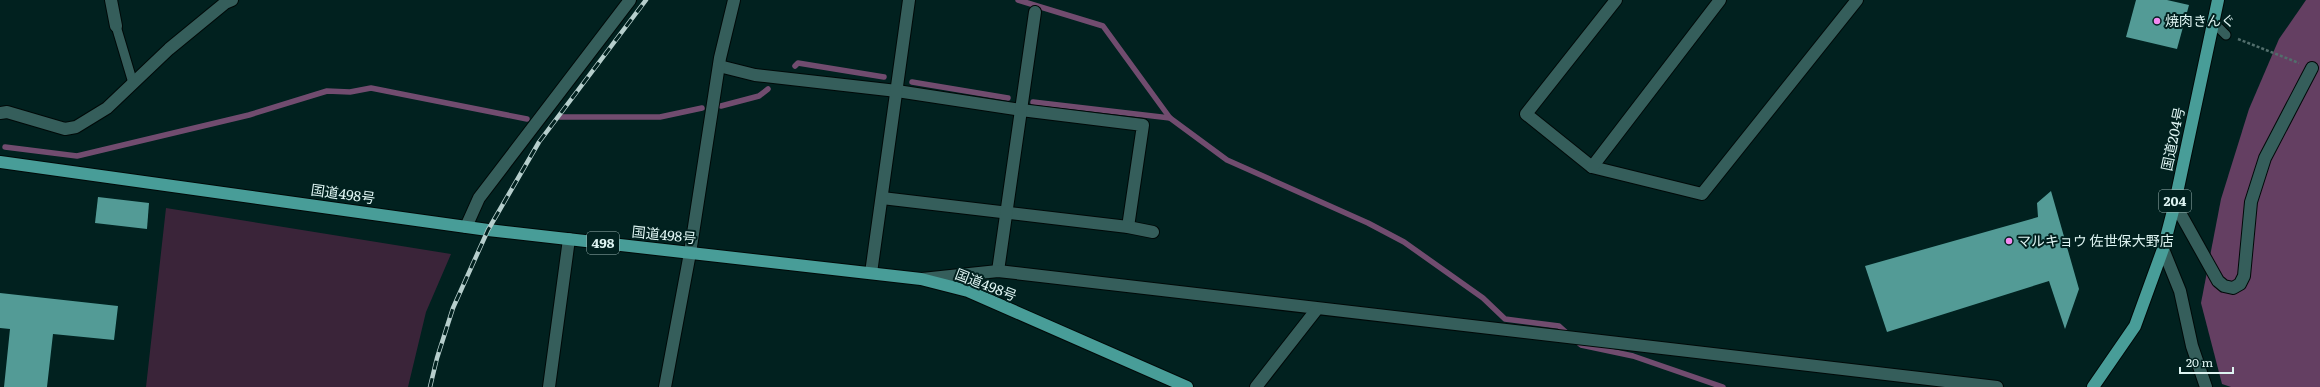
<svg xmlns="http://www.w3.org/2000/svg" width="2320" height="387" viewBox="0 0 2320 387" font-family="Literata,'Noto Sans JP',serif">
  <style>
    .green { fill: #3a2439 }
    .forest { fill: #643f62 }
    .lines { fill: none; stroke-linecap: round; stroke-linejoin: round }
    .stream { stroke: #714c6f; stroke-width: 5.5 }
    .building { fill: #539b96 }
    .service-casing { stroke: #000908; stroke-width: 11 }
    .minor-casing { stroke: #000908; stroke-width: 14 }
    .tertiary-casing { stroke: #000908; stroke-width: 14 }
    .trunk-casing { stroke: #000908; stroke-width: 14 }
    .path { stroke: #526e6c; stroke-width: 2.5; stroke-dasharray: 3 2; stroke-linecap: butt }
    .service { stroke: #355e5b; stroke-width: 9 }
    .minor { stroke: #355e5b; stroke-width: 12 }
    .tertiary { stroke: #355e5b; stroke-width: 12 }
    .trunk { stroke: #489d98; stroke-width: 12 }
    .rail-casing { stroke: #b6cecc; stroke-width: 4.5 }
    .rail { stroke: #01211f; stroke-width: 3; stroke-dasharray: 9; stroke-linecap: butt }
    .poi-dot { fill: #f489f0; stroke: #01211f; stroke-width: 1.5 }
    .labels { text-anchor: middle; stroke-width: 4; stroke-linejoin: round; paint-order: stroke }
    .shield { fill: #01211f; stroke: #9cb5b3; stroke-width: 1 }
    .shield-label { font-size: 13px; font-weight: bold; fill: #def4f2 }
    .poi-label { font-size: 14px; fill: #def4f2; stroke: #01211f; text-anchor: start }
    .street-label { font-size: 14px; fill: #def4f2; stroke: #01211f }
  </style>
  <rect width="100%" height="100%" fill="#01211f"/>
  <path class="green" d="M166,208l285,46 -25,58 -18,75h-262z"/>
  <path class="forest" d="M2306,0h14v387h-89l-9,-3 -21,-81 20,-104 28,-90 30,-70z"/>
  <g class="lines">
    <g class="stream">
      <path d="M1018,0l85,26 67,92 57,42 141,63 36,19 79,56 22,21 54,7 10,9"/>
      <path d="M795,66l3,-3 86,14"/>
      <path d="M912,82l96,16"/>
      <path d="M1033,102l137,16"/>
      <path d="M721,106l38,-10 9,-7"/>
      <path d="M560,117h100l42,-9"/>
      <path d="M5,147l72,9 172,-41 78,-24 23,1 21,-4 156,31"/>
      <path d="M1575,340l6,5 52,11 90,31"/>
    </g>
  </g>
  <g class="building">
    <path d="M2136,0h31l22,5 -12,44 -51,-12z"/>
    <path d="M2051,191l28,98 -14,40 -16,-48 -162,51 -22,-66 173,-49 -1,-14z"/>
    <path d="M98,197l51,6 -2,26 -52,-6z"/>
    <path d="M0,293l118,13 -4,34 -61,-6 -6,53h-43l6,-58 -10,-1z"/>
  </g>
  <g class="lines">
    <g class="service-casing">
      <g id="service">
        <path d="M2213,22l13,13"/>
        <path d="M116,26l17,57"/>
      </g>
    </g>
    <g class="minor-casing">
      <g id="minor">
        <path d="M111,0l5,26"/>
        <path d="M1616,0l-90,114 66,53 110,27 155,-194"/>
        <path d="M719,66l36,9 142,16 124,19 122,15 -15,102"/>
        <path d="M0,113l7,-1 58,17 11,-2 31,-19 62,-59 56,-46 7,-3"/>
        <path d="M1592,167l128,-167"/>
        <path d="M882,198l246,29 25,5"/>
        <path d="M2174,207l6,6 38,68 6,5 9,2 7,-4 4,-8 7,-74 14,-44 47,-90"/>
        <path d="M466,227l13,-29 151,-198"/>
        <path d="M998,271l37,-259"/>
        <path d="M871,273l38,-273"/>
        <path d="M922,279l76,-8 999,116"/>
        <path d="M549,387l20,-148"/>
        <path d="M665,387l25,-134 30,-195 14,-58"/>
        <path d="M1256,387l61,-78"/>
      </g>
    </g>
    <g class="tertiary-casing">
      <path id="tertiary" d="M2163,249l17,42 12,55 14,41"/>
    </g>
    <g class="trunk-casing">
      <g id="trunk">
        <path d="M0,162l488,68 433,49 47,12 219,96"/>
        <path d="M2093,387l42,-61 28,-77 11,-42 44,-207"/>
      </g>
    </g>
    <path class="path" d="M2238,39l61,24"/>
    <use href="#service" class="service"/>
    <use href="#minor" class="minor"/>
    <use href="#tertiary" class="tertiary"/>
    <use href="#trunk" class="trunk"/>
    <g class="rail-casing">
      <path id="rail" d="M430,387l7,-29 16,-50 35,-78 51,-88 107,-142"/>
    </g>
    <use href="#rail" class="rail"/>
  </g>
  <g class="poi-dot">
    <circle cx="2157" cy="21" r="4"/>
    <circle cx="2009" cy="241" r="4"/>
  </g>
  <g class="labels">
    <g class="shield">
      <rect x="2159" y="190" width="32" height="22" rx="3"/>
      <rect x="587" y="232" width="32" height="22" rx="3"/>
    </g>
    <g class="shield-label">
      <text x="2175" y="206">204</text>
      <text x="603" y="248">498</text>
    </g>
    <g class="poi-label">
      <text x="2165" y="26">焼肉きんぐ</text>
      <text x="2017" y="246">マルキョウ 佐世保大野店</text>
    </g>
    <g class="street-label">
      <text transform="translate(2173 139) rotate(-78)" y="5">国道204号</text>
      <text transform="translate(343 194) rotate(8)" y="5">国道498号</text>
      <text transform="translate(664 235) rotate(6)" y="5">国道498号</text>
      <text transform="translate(986 285) rotate(21)" y="5">国道498号</text>
    </g>
  </g>
  <path d="M2180 367v6h53v-6" fill="none" stroke="#def4f2" stroke-width="2"/>
  <text x="2186" y="367" font-size="12" fill="#def4f2" stroke="#01211f" stroke-width="3" paint-order="stroke">20 m</text>
</svg>
